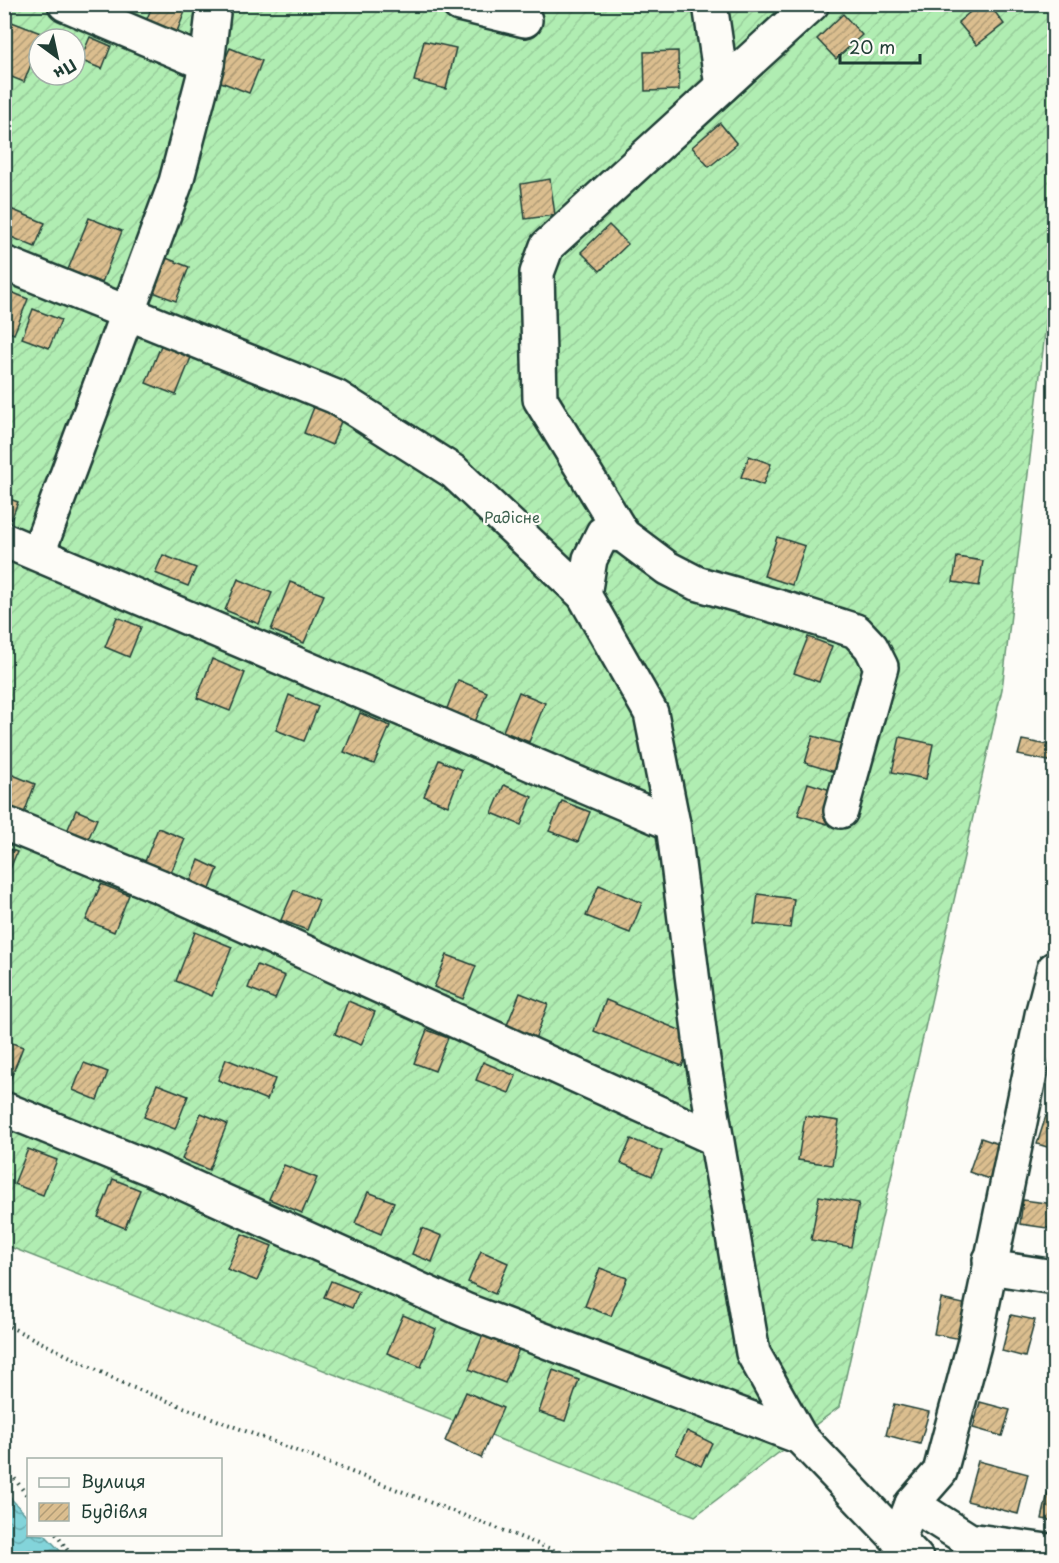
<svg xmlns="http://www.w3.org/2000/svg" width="1059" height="1563" viewBox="0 0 1059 1563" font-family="'Playpen Sans',sans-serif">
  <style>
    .garden { fill: url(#garden-furrows); stroke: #689573; stroke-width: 1.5; fill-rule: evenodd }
    .water { fill: url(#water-waves); stroke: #5b9898; stroke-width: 1.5 }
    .building { fill: url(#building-hatch); stroke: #1f3d34; stroke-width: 1.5 }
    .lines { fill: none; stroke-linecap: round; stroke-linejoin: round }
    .minor-casing { stroke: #1f3d34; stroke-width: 38 }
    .path { stroke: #1f3d34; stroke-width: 4; stroke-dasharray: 1.5 4.5; stroke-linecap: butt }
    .minor { stroke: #fdfcf7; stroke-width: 33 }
    .labels { text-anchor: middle; stroke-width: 4.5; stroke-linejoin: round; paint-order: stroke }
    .park-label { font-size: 15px; fill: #3c604d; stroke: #fdfcf7 }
  </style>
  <defs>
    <pattern id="garden-furrows" width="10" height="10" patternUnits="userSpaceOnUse" patternTransform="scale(1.5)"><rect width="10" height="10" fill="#b0edb2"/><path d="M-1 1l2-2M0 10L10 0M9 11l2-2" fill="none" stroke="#97cc9a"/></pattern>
    <pattern id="water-waves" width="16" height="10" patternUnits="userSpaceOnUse" patternTransform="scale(1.5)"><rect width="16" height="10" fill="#83d4da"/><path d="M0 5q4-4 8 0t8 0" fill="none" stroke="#6badb2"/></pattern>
    <pattern id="building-hatch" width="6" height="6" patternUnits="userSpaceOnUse" patternTransform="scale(1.5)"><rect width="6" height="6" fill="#dbbe8f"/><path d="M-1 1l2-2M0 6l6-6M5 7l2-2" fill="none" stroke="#b19c76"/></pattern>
  </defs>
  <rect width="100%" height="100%" fill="#fdfcf7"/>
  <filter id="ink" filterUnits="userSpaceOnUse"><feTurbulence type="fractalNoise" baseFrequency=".0167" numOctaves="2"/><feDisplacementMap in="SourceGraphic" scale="12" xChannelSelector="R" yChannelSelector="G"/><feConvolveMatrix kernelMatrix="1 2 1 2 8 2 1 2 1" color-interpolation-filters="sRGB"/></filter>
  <g filter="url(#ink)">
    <path class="garden" d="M4,5h1050v254l-52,430 -163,718 -144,109 -690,-271zM39,39h36v36h-36z"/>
    <path class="water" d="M4,1491l24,26v17l17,1 22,23h-62z"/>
    <g class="building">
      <path d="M153,4h35l-14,35 -30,-13z"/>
      <path d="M980,4h9l15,20 -27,21 -19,-23z"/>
      <path d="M843,14l19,21 -26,24 -19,-20z"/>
      <path d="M4,19l39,15 -2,5h-2v5l-15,38 -20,-8z"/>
      <path d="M90,37l21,9 -9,23 -22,-9z"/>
      <path d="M424,41l32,7 -10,41 -32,-8z"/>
      <path d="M230,48l32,13 -13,32 -33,-13z"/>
      <path d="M678,51l1,39 -34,1 -1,-39z"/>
      <path d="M720,123l17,21 -28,23 -17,-20z"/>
      <path d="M550,179l5,36 -30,4 -4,-35z"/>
      <path d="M8,208l37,15 -10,24 -31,-13v-17z"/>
      <path d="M89,218l33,13 -23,59 -34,-13z"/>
      <path d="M609,225l19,19 -28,27 -19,-19z"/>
      <path d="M161,256l28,11 -13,34 -28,-11z"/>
      <path d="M4,289l24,10 -14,35 -10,-4z"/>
      <path d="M33,309l28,11 -12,28 -27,-10z"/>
      <path d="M162,343l30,12 -16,40 -30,-12z"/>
      <path d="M316,402l28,11 -12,32 -28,-12z"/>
      <path d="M749,456l22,8 -8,21 -22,-8z"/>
      <path d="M4,497l14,5 -7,18 -7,-2z"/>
      <path d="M777,537l28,9 -13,39 -28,-9z"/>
      <path d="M163,555l33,13 -8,18 -33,-13z"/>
      <path d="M957,557l26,4 -4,25 -26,-4z"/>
      <path d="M238,579l34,14 -13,31 -34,-14z"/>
      <path d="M290,582l34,13 -20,48 -33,-13z"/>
      <path d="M117,617l24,10 -12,30 -24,-10z"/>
      <path d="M808,637l24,9 -13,36 -25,-9z"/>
      <path d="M212,659l33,14 -15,38 -33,-13z"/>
      <path d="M458,680l29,12 -12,30 -29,-11z"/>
      <path d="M519,692l26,11 -16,39 -26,-11z"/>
      <path d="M289,695l29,12 -14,34 -28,-11z"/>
      <path d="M360,713l30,13 -16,38 -30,-12z"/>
      <path d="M813,736l30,8 -8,28 -30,-9z"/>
      <path d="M900,737l33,7 -7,35 -34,-7z"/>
      <path d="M1022,740l32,6v16l-36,-7z"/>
      <path d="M439,760l23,10 -14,36 -24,-10z"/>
      <path d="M8,773l27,11 -12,32 -19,-7v-27z"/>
      <path d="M808,783l29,9 -10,32 -29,-9z"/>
      <path d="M504,785l28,12 -11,28 -29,-12z"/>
      <path d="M562,801l28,11 -12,30 -29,-11z"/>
      <path d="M76,810l21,9 -11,25 -21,-8z"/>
      <path d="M158,828l27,11 -15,36 -26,-11z"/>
      <path d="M4,847l13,5 -13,32z"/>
      <path d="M199,860l19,9 -10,25 -20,-7z"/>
      <path d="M101,884l28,11 -15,37 -28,-12z"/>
      <path d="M599,885l43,18 -12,30 -44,-17z"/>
      <path d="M294,890l25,10 -12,30 -26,-10z"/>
      <path d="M758,894l36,5 -4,29 -36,-4z"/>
      <path d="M195,932l37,15 -20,49 -36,-15z"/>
      <path d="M447,955l29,11 -13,33 -29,-12z"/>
      <path d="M257,965l28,11 -10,23 -27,-11z"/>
      <path d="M520,993l28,11 -14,38 -29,-12z"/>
      <path d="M606,1000l88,36 -12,30 -88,-35z"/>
      <path d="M348,1001l27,11 -14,33 -26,-11z"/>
      <path d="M427,1030l21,8 -13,33 -21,-8z"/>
      <path d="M4,1040l19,7 -16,41 -3,-1z"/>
      <path d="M226,1059l49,20 -8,21 -49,-20z"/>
      <path d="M483,1062l33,14 -7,17 -33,-13z"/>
      <path d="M84,1063l24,9 -11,28 -24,-10z"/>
      <path d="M157,1084l31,12 -13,33 -31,-12z"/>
      <path d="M201,1113l26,11 -18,46 -27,-11z"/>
      <path d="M805,1116l34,5 -7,44 -34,-5z"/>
      <path d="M1046,1116l8,2v31l-17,-5z"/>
      <path d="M981,1138l23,8 -12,34 -23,-8z"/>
      <path d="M631,1139l31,12 -10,25 -31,-13z"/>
      <path d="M28,1149l29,11 -14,35 -29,-11z"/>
      <path d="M284,1165l33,13 -15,35 -33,-14z"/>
      <path d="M113,1179l27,11 -15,38 -27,-11z"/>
      <path d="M368,1192l26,10 -13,32 -26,-11z"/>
      <path d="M819,1196l40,7 -8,44 -40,-7z"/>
      <path d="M1023,1200l31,4v25l-34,-5z"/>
      <path d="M422,1228l20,8 -10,26 -20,-8z"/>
      <path d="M242,1234l30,12 -15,35 -30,-12z"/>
      <path d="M481,1251l27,12 -13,31 -27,-12z"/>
      <path d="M600,1268l27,10 -16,38 -26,-10z"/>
      <path d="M331,1281l28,11 -7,16 -28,-11z"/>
      <path d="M941,1299l27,6 -7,34 -27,-5z"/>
      <path d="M403,1315l33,14 -15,38 -34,-14z"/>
      <path d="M1011,1315l24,5 -10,37 -23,-6z"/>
      <path d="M485,1330l36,14 -16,39 -36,-14z"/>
      <path d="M553,1370l26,10 -14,41 -26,-9z"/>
      <path d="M466,1392l37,16 -22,50 -36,-17z"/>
      <path d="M980,1402l30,8 -8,26 -29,-8z"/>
      <path d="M894,1404l35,8 -9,32 -34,-9z"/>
      <path d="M687,1431l25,12 -11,23 -25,-12z"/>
      <path d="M978,1461l50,13 -10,40 -51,-13z"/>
      <path d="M1048,1492l6,1v28l-12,-2z"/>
    </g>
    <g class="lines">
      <g class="minor-casing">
        <g id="minor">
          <path d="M65,4l142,60"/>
          <path d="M459,4l66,16"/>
          <path d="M710,4l12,82"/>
          <path d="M4,263l332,134 118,75 130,123 67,118 22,111 29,230 51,299 47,84 116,121"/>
          <path d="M623,535l-83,-136 -3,-126 10,-27 265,-242"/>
          <path d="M4,540l669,284"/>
          <path d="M38,553l138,-371 31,-118 7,-60"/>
          <path d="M584,595l6,-36 13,-26 20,2 44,33 29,15 97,28 63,20 15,16 10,20 -40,144"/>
          <path d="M4,823l155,63 557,253"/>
          <path d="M4,1109l148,60 315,142 333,126"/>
          <path d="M990,1260l12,9 52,8"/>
          <path d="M912,1504l57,36 78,11 7,-1"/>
          <path d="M898,1540l14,-36 28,-32 34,-127 68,-330 12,-46"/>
        </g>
      </g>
      <g class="path">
        <path d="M4,1324l125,62 445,172"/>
        <path d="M4,1464l24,33"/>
        <path d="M56,1534l13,18 10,6"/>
      </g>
      <use href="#minor" class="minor"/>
    </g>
  </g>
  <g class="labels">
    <g class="park-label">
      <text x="512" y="523">Радісне</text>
    </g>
  </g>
  <rect width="1059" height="1563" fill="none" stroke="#fdfcf7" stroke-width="24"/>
  <rect x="12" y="12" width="1035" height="1539" fill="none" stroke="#1f3d34" stroke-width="2" filter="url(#ink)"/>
  <rect x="27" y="1458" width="195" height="78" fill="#fdfcf7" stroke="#a4b0a9" stroke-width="1.5"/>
  <rect x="39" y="1478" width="30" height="9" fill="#fdfcf7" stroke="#a4b0a9" stroke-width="1.5"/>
  <text x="81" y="1488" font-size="18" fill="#1f3d34">Вулиця</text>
  <rect x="39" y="1503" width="30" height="18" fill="url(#building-hatch)" stroke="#a4b0a9" stroke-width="1.5"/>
  <text x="81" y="1518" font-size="18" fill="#1f3d34">Будівля</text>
  <g transform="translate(57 57) rotate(147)"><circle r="28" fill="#fdfcf7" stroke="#a4b0a9" stroke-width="1.5"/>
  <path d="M0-4.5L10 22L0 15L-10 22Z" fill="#1f3d34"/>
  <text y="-9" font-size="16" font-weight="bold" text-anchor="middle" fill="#1f3d34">Пн</text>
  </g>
  <path d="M840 54v9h80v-9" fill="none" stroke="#1f3d34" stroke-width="3"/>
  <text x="849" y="54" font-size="18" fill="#1f3d34" stroke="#fdfcf7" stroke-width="4.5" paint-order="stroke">20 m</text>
</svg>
